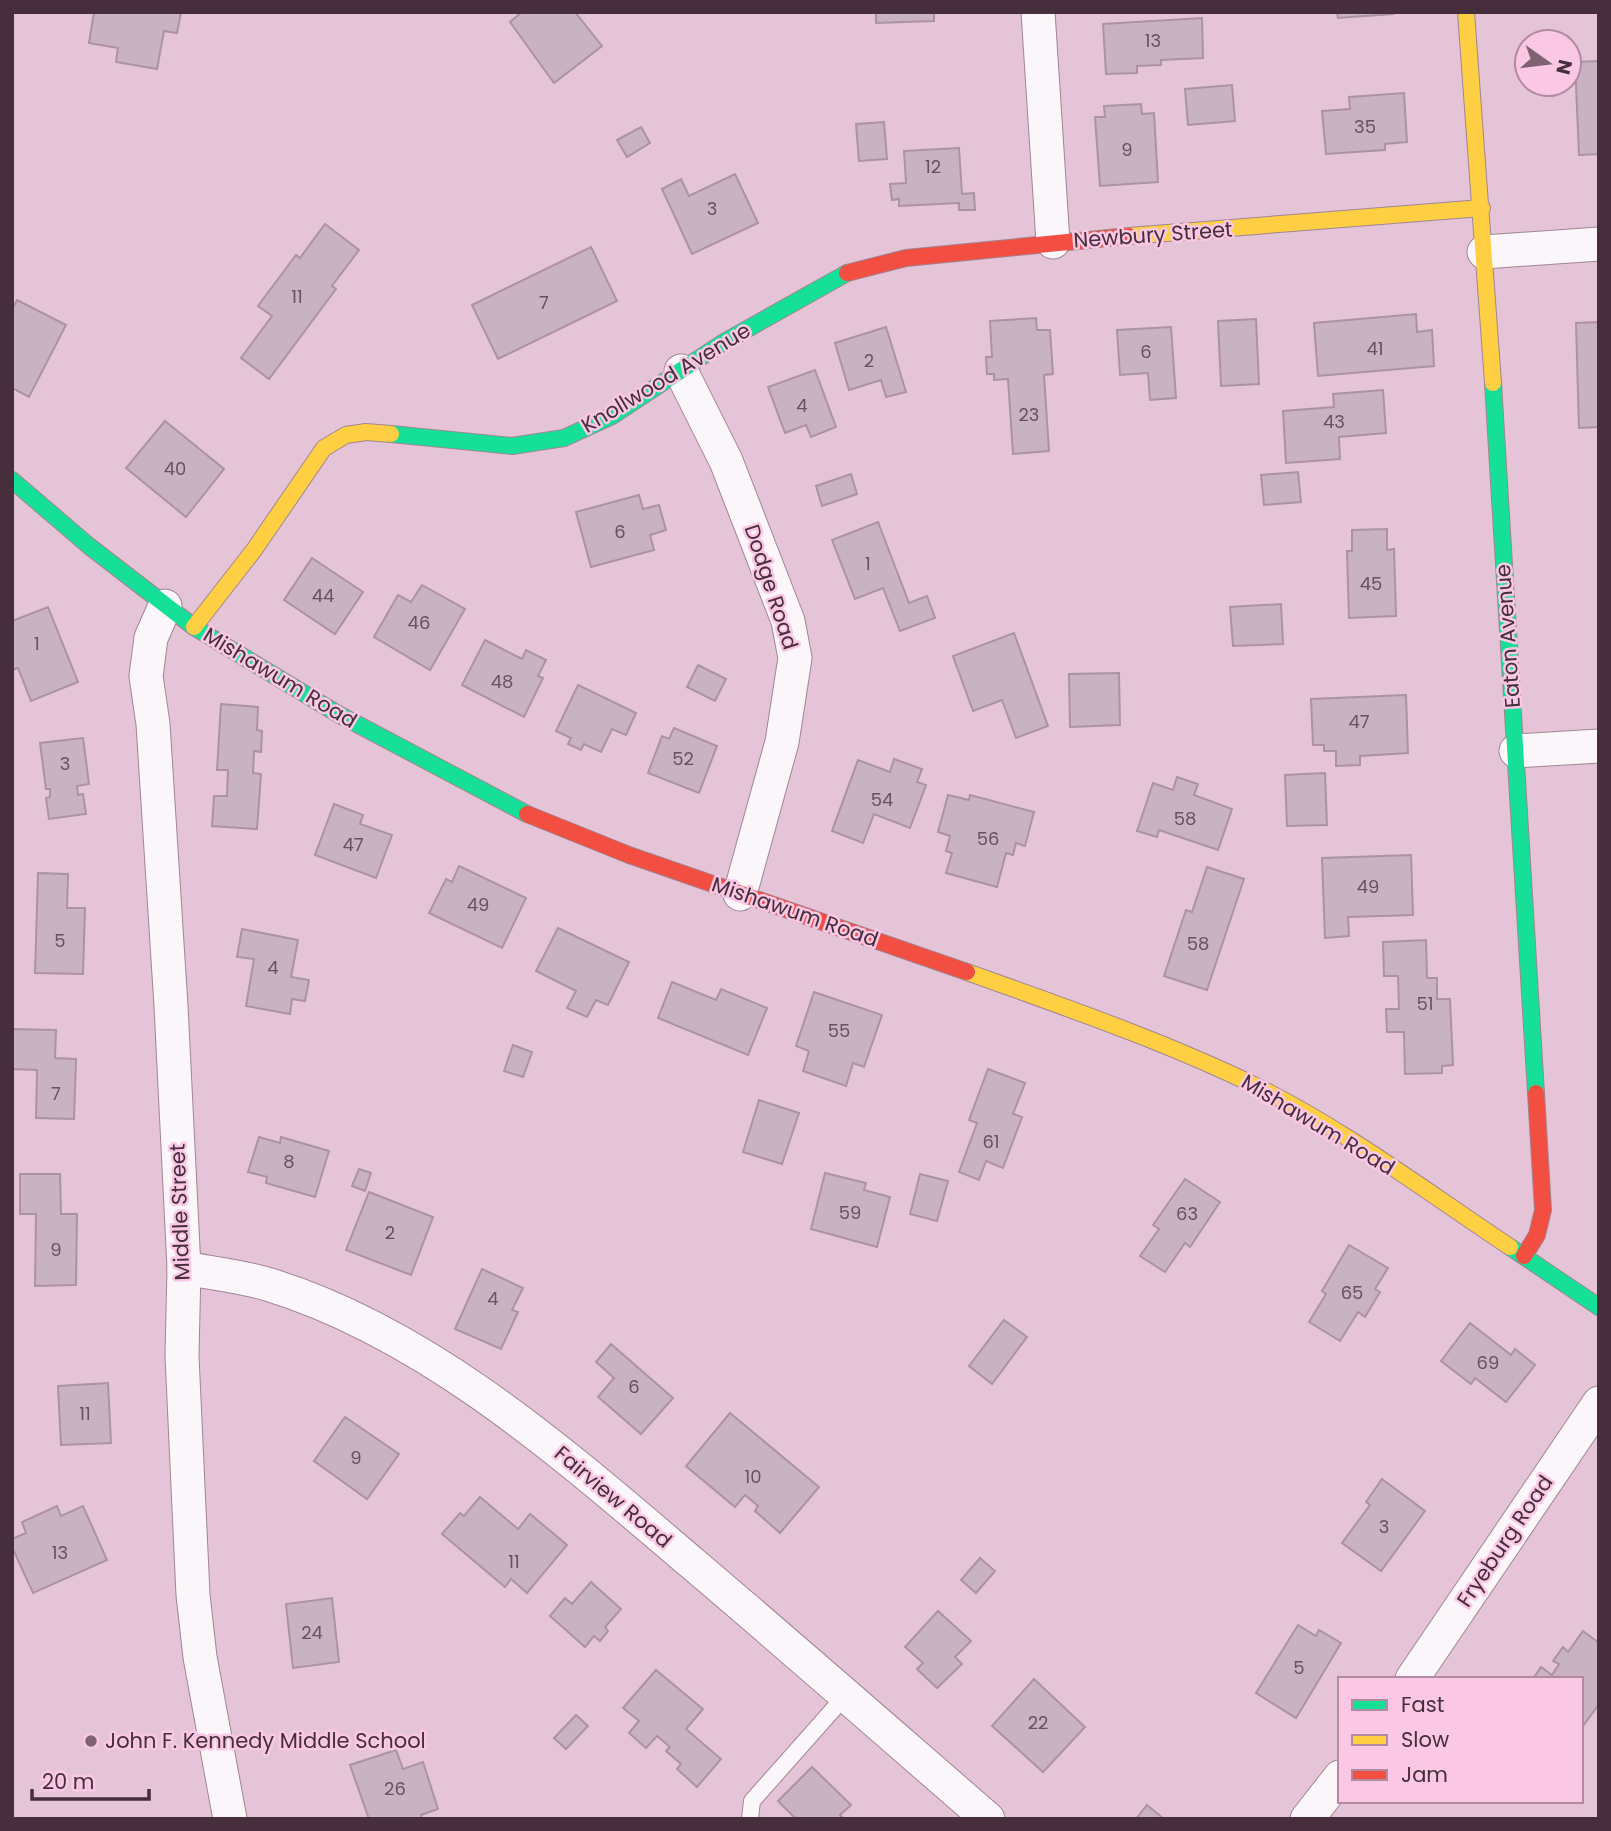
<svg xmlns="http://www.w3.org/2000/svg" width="1611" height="1831" viewBox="0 0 1611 1831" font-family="Poppins,sans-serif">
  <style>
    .building { fill: #c9b2c2; stroke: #ab93a4; stroke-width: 2 }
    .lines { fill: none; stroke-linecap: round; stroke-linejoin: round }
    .lane-casing { stroke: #a08694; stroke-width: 18 }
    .street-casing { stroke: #a08694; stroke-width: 35 }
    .fast-casing { stroke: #a08694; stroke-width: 18 }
    .slow-casing { stroke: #a08694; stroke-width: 18 }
    .jam-casing { stroke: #a08694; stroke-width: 18 }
    .lane { stroke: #fbf6f9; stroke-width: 16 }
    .street { stroke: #fbf6f9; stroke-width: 33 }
    .fast { stroke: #16e098; stroke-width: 16 }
    .slow { stroke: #ffcf43; stroke-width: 16 }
    .jam { stroke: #f24e42; stroke-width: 16 }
    .poi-dot { fill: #7e6272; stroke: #fac8e4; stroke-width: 2.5 }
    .labels { text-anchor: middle; stroke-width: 5; stroke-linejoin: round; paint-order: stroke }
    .number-label { font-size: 18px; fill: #695160 }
    .street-label { font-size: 21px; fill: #462e3c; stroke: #fac8e4 }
    .poi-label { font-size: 21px; fill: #462e3c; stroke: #fac8e4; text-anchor: start }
  </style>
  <rect width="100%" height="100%" fill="#e6c4d7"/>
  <g class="building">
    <path d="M94,12h87l-4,21 -13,-2 -7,38 -41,-7 2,-14 -29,-5z"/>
    <path d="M522,12h53l27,34 -48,37 -44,-61z"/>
    <path d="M876,12h58v9l-58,2z"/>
    <path d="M1337,12h56v2l-55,4z"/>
    <path d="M1202,18l1,40 -42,2v5l-24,1v7l-31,1 -3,-50z"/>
    <path d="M1599,61v93l-20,1 -4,-93z"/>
    <path d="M1232,85l3,36 -47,4 -3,-36z"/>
    <path d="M1404,93l3,49 -22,2v6l-59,4 -4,-43 28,-2 -1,-12z"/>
    <path d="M1141,104l1,10 12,-1 4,69 -58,4 -5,-69h10l-1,-11z"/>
    <path d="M884,122l3,37 -28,2 -3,-37z"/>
    <path d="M641,127l9,16 -23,14 -10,-17z"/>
    <path d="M959,148l3,46 12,-1 1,17h-16v-7l-60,3v-7l-7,1 -2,-16 16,-1 -2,-32z"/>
    <path d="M735,174l23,49 -66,31 -30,-65 19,-10 8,17z"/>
    <path d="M325,224l34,26 -27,36 4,3 -67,90 -28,-21 31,-42 -14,-10 38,-51 4,3z"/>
    <path d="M591,247l26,54 -119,58 -26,-54z"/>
    <path d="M17,300l49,25 -37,72 -17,-9v-78z"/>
    <path d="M1416,314l1,18 15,-2 2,36 -116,10 -4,-53z"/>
    <path d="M1036,318l1,12h13l3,44 -9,1 5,76 -36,3 -5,-75 -14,1v-6h-7l-1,-17h6l-2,-36z"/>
    <path d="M1256,319l3,65 -38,2 -3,-65z"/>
    <path d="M1599,322v105l-20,1 -3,-105z"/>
    <path d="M886,327l20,65 -20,5 -5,-17 -32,10 -14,-47z"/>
    <path d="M1171,327l5,71 -26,2 -2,-27 -28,2 -3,-45z"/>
    <path d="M815,370l21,57 -25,10 -5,-12 -21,8 -17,-46z"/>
    <path d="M1383,390l3,43 -47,4 1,22 -54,4 -3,-52 51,-4 -1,-13z"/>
    <path d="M165,421l59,48 -38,48 -60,-49z"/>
    <path d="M1298,472l3,30 -37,3 -3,-30z"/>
    <path d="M851,474l6,20 -35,12 -6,-20z"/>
    <path d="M639,495l4,14 16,-4 7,25 -16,5 4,15 -63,17 -15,-55z"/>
    <path d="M878,522l31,81 18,-7 8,22 -35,13 -17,-43 -28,11 -23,-59z"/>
    <path d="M1387,529v21l7,-1 2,67 -47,2 -2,-67h5v-21z"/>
    <path d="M312,558l51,34 -28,42 -51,-34z"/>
    <path d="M422,585l43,24 -35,61 -56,-33 24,-42 13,7z"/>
    <path d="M1281,604l2,40 -50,2 -3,-39z"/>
    <path d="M48,607l30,75 -47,19 -13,-33 -6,2v-49z"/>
    <path d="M1014,633l34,93 -32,12 -14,-38 -29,11 -20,-55z"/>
    <path d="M485,640l37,19 4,-9 20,10 -8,16 5,2 -19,39 -62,-32z"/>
    <path d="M698,665l28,14 -11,22 -28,-14z"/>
    <path d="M1119,673l1,52 -50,2 -1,-53z"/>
    <path d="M578,685l58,28 -10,22 -14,-6 -11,23 -17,-8 -3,6 -13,-6 3,-6 -15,-7z"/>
    <path d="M1406,695l2,58 -48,3v9l-24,1v-15h-12v-6h-11l-2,-46z"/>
    <path d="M221,704l37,3 -1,23 5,1 -1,21 -7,-1 -1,22 8,1 -4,55 -45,-3 2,-30h13l1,-26h-11z"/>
    <path d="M674,728l43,18 -18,47 -51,-20 14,-37 7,3z"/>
    <path d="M83,738l6,46 -12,2 1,9 5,-1 3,20 -37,5 -3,-21 4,-1v-8h-4l-6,-46z"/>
    <path d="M894,759l28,10 -5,13 9,3 -16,43 -36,-14 -11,29 -31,-12 26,-71 32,12z"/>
    <path d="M1325,773l2,52 -40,1 -2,-51z"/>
    <path d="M1177,777l21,7 -4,11 38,14 -14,41 -59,-20 -2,7 -20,-6 16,-48 20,7z"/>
    <path d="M948,795l21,5 1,-5 64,17 -9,34 -9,-3 -3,12 -7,-2 -9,34 -51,-14 6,-20 -6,-2 4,-15 -12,-4z"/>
    <path d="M334,804l29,11 -3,9 32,11 -16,43 -61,-23z"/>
    <path d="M1411,855l2,60 -65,2 1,19 -24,2 -3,-80z"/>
    <path d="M459,866l67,32 -24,50 -73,-35 17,-34 6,3z"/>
    <path d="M1207,867l37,12 -37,111 -43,-14 22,-66 6,2z"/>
    <path d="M38,873l30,1 -1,34h18l-2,66 -48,-1z"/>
    <path d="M558,928l71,34 -21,43 -12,-5 -9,17 -20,-9 9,-17 -40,-20z"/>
    <path d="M242,929l56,11 -7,37 18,3 -4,21 -13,-2 -2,15 -44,-8 8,-47 -17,-2z"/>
    <path d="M1426,940l1,38h10v21h13l3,66 -11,1v7l-37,1 -1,-42h-17l-1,-23h13l-1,-33h-14l-1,-34z"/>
    <path d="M672,982l44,18 5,-11 46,19 -19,47 -90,-37z"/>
    <path d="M814,992l68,23 -18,52 -11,-4 -7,23 -43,-15 6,-20 -13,-5z"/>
    <path d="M12,1029l44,1 -1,28 21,1 -2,60 -38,-1 1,-48 -25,-1z"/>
    <path d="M513,1045l19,7 -9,25 -19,-6z"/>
    <path d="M988,1069l37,14 -12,31 9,3 -19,51 -17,-7 -7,19 -20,-8 18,-49 -8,-3z"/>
    <path d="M759,1100l40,13 -17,51 -39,-12z"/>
    <path d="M259,1137l21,6 1,-6 48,14 -14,46 -49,-14 1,-6 -19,-5z"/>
    <path d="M359,1169l12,4 -6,18 -13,-5z"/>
    <path d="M825,1173l41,10 -2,7 26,7 -13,50 -66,-18z"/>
    <path d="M20,1174h40l1,40h16l-1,71 -41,1 1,-72h-16z"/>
    <path d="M920,1174l28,7 -11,40 -27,-7z"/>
    <path d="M1185,1179l35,23 -30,45 -5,-4 -20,29 -25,-16 19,-27 -6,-4z"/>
    <path d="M369,1192l64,25 -22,58 -65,-25z"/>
    <path d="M1349,1245l39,23 -13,21 5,3 -15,25 -7,-5 -18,29 -31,-19 17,-28 -4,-3z"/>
    <path d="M482,1269l41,19 -11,22 6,2 -17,37 -46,-20z"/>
    <path d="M1004,1320l23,17 -35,47 -23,-18z"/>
    <path d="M1470,1323l41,32 4,-6 20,16 -29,37 -31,-24 -4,6 -30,-23z"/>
    <path d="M611,1344l62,54 -32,36 -43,-37 16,-19 -18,-16z"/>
    <path d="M108,1383l3,60 -50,2 -3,-59z"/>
    <path d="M730,1413l89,74 -39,46 -25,-22 3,-5 -13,-11 -10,12 -49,-41z"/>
    <path d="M345,1417l54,37 -32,45 -53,-38z"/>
    <path d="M1382,1479l43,32 -44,60 -39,-28 28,-38 -4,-3z"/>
    <path d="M480,1497l38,32 12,-15 37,31 -40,48 -16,-14 -6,8 -63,-53 18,-21 4,3z"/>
    <path d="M57,1506l4,10 22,-10 24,54 -74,33 -21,-46v-8l14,-6 -4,-11z"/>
    <path d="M980,1558l15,13 -19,22 -15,-13z"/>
    <path d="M591,1582l30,27 -16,18 3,4 -8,10 -6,-5 -9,11 -35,-31 15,-18 7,6z"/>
    <path d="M332,1598l7,64 -46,6 -7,-64z"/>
    <path d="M938,1611l33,30 -16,16 7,7 -25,24 -20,-19 6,-6 -18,-16z"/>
    <path d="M1298,1625l18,11 3,-6 22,13 -45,75 -40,-25z"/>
    <path d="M1583,1631l16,12v61l-18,25v-50h-48l8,-12 11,8 7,-11 -6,-3 10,-14 5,5z"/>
    <path d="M656,1670l47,39 -17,20 35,30 -24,28 -20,-18 4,-5 -15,-13 4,-4 -13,-11 -11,12 -17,-15 10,-12 -16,-13z"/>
    <path d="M1034,1679l51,48 -42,45 -51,-46z"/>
    <path d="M576,1715l12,11 -22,23 -12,-11z"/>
    <path d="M396,1750l7,19 20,-7 15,47 -17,6 1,4h-53l-19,-54z"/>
    <path d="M812,1767l39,38 -11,10 4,4h-48l-18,-18z"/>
    <path d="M1147,1805l17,14h-28z"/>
  </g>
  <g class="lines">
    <g class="lane-casing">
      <path id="lane" d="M750,1819l2,-18 94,-106"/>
    </g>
    <g class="street-casing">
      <g id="street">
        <path d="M1038,12l15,230"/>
        <path d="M1484,252l115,-8"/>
        <path d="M681,371l45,90 62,160 7,37 -13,84 -42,152"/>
        <path d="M165,606l-14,32 -5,38 7,48 18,282 13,262 -2,88 11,239 7,62 30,162"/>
        <path d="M1516,751l83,-5"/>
        <path d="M184,1268c27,5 56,8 83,16 161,49 299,172 425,279 99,84 197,170 296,256"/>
        <path d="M1412,1679l187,-276"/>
        <path d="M1307,1819l33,-42"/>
      </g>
    </g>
    <g class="fast-casing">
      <g id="fast">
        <path d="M1493,383l43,710"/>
        <path d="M391,434l121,12 52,-8 48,-22 112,-74 123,-69"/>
        <path d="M12,480l77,66 105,81 144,87 189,100"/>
        <path d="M1510,1247l89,60"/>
      </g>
    </g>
    <g class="slow-casing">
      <g id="slow">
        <path d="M1466,12l27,371"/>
        <path d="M1129,236l353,-28"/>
        <path d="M194,627l60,-77 70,-102 22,-13 20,-3 25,2"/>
        <path d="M967,972c97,35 194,68 287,113 90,44 173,107 256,162"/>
      </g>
    </g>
    <g class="jam-casing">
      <g id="jam">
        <path d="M847,273l59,-15 223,-22"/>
        <path d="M527,814l102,41 338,117"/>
        <path d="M1524,1256l13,-21 6,-25 -7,-117"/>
      </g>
    </g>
    <use href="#lane" class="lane"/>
    <use href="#street" class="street"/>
    <use href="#fast" class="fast"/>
    <use href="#slow" class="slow"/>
    <use href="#jam" class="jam"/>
  </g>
  <circle class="poi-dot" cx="91" cy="1741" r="7"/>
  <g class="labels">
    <g class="number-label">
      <text x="1153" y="47">13</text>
      <text x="1365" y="133">35</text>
      <text x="1127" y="156">9</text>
      <text x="933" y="173">12</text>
      <text x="712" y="215">3</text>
      <text x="297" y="303">11</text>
      <text x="544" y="309">7</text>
      <text x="1375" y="355">41</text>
      <text x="1146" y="358">6</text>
      <text x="869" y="367">2</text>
      <text x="802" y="412">4</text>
      <text x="1029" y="421">23</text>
      <text x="1334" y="428">43</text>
      <text x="175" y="475">40</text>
      <text x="620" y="538">6</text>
      <text x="868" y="570">1</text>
      <text x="1371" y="590">45</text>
      <text x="323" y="602">44</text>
      <text x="419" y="629">46</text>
      <text x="37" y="650">1</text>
      <text x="502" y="688">48</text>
      <text x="1359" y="728">47</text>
      <text x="683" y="765">52</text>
      <text x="65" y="770">3</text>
      <text x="882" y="806">54</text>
      <text x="1185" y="825">58</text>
      <text x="988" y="845">56</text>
      <text x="353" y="851">47</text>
      <text x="1368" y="893">49</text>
      <text x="478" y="911">49</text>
      <text x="60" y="947">5</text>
      <text x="1198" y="950">58</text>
      <text x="273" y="974">4</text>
      <text x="1425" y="1010">51</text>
      <text x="839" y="1037">55</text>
      <text x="56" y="1100">7</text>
      <text x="991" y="1148">61</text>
      <text x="289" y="1168">8</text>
      <text x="850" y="1219">59</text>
      <text x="1187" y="1220">63</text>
      <text x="390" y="1239">2</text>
      <text x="56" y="1256">9</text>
      <text x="1352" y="1299">65</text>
      <text x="493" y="1305">4</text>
      <text x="1488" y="1369">69</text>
      <text x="634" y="1393">6</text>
      <text x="85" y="1420">11</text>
      <text x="356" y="1464">9</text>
      <text x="753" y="1483">10</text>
      <text x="1384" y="1533">3</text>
      <text x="60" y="1559">13</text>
      <text x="514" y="1568">11</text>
      <text x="312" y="1639">24</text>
      <text x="1299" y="1674">5</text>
      <text x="1038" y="1729">22</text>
      <text x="395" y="1795">26</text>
    </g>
    <g class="street-label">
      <text transform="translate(1153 235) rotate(-4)" y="7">Newbury Street</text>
      <text transform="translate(666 378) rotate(-31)" y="7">Knollwood Avenue</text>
      <text transform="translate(771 587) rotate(72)" y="7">Dodge Road</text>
      <text transform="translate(1508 636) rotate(-94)" y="7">Eaton Avenue</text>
      <text transform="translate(280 678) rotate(31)" y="7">Mishawum Road</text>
      <text transform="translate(795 912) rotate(19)" y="7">Mishawum Road</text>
      <text transform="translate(1318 1125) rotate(31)" y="7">Mishawum Road</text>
      <text transform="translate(180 1212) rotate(-92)" y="7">Middle Street</text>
      <text transform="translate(613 1497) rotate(40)" y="7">Fairview Road</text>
      <text transform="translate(1505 1541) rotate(-56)" y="7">Fryeburg Road</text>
    </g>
    <g class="poi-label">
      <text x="105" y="1748">John F. Kennedy Middle School</text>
    </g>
  </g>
  <rect width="1611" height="1831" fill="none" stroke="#462e3c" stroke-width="28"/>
  <rect x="1338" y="1677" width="245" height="126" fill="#fac8e4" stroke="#b28aa1" stroke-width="2"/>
  <rect x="1352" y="1700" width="35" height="10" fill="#16e098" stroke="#b28aa1" stroke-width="2"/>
  <text x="1401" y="1712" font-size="21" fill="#462e3c">Fast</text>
  <rect x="1352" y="1735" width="35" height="10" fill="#ffcf43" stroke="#b28aa1" stroke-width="2"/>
  <text x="1401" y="1747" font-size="21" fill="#462e3c">Slow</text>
  <rect x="1352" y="1770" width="35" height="10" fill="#f24e42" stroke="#b28aa1" stroke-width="2"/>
  <text x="1401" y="1782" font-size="21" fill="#462e3c">Jam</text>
  <g transform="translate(1548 63) rotate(104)"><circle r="33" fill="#fac8e4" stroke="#b28aa1" stroke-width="2"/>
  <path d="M0-5L12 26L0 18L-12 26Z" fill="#7e6272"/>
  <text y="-10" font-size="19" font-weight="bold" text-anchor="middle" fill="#462e3c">N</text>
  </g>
  <path d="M32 1789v10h117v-10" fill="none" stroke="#462e3c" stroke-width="3.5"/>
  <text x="42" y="1789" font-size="21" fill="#462e3c" stroke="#fac8e4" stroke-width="5" paint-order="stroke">20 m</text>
</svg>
